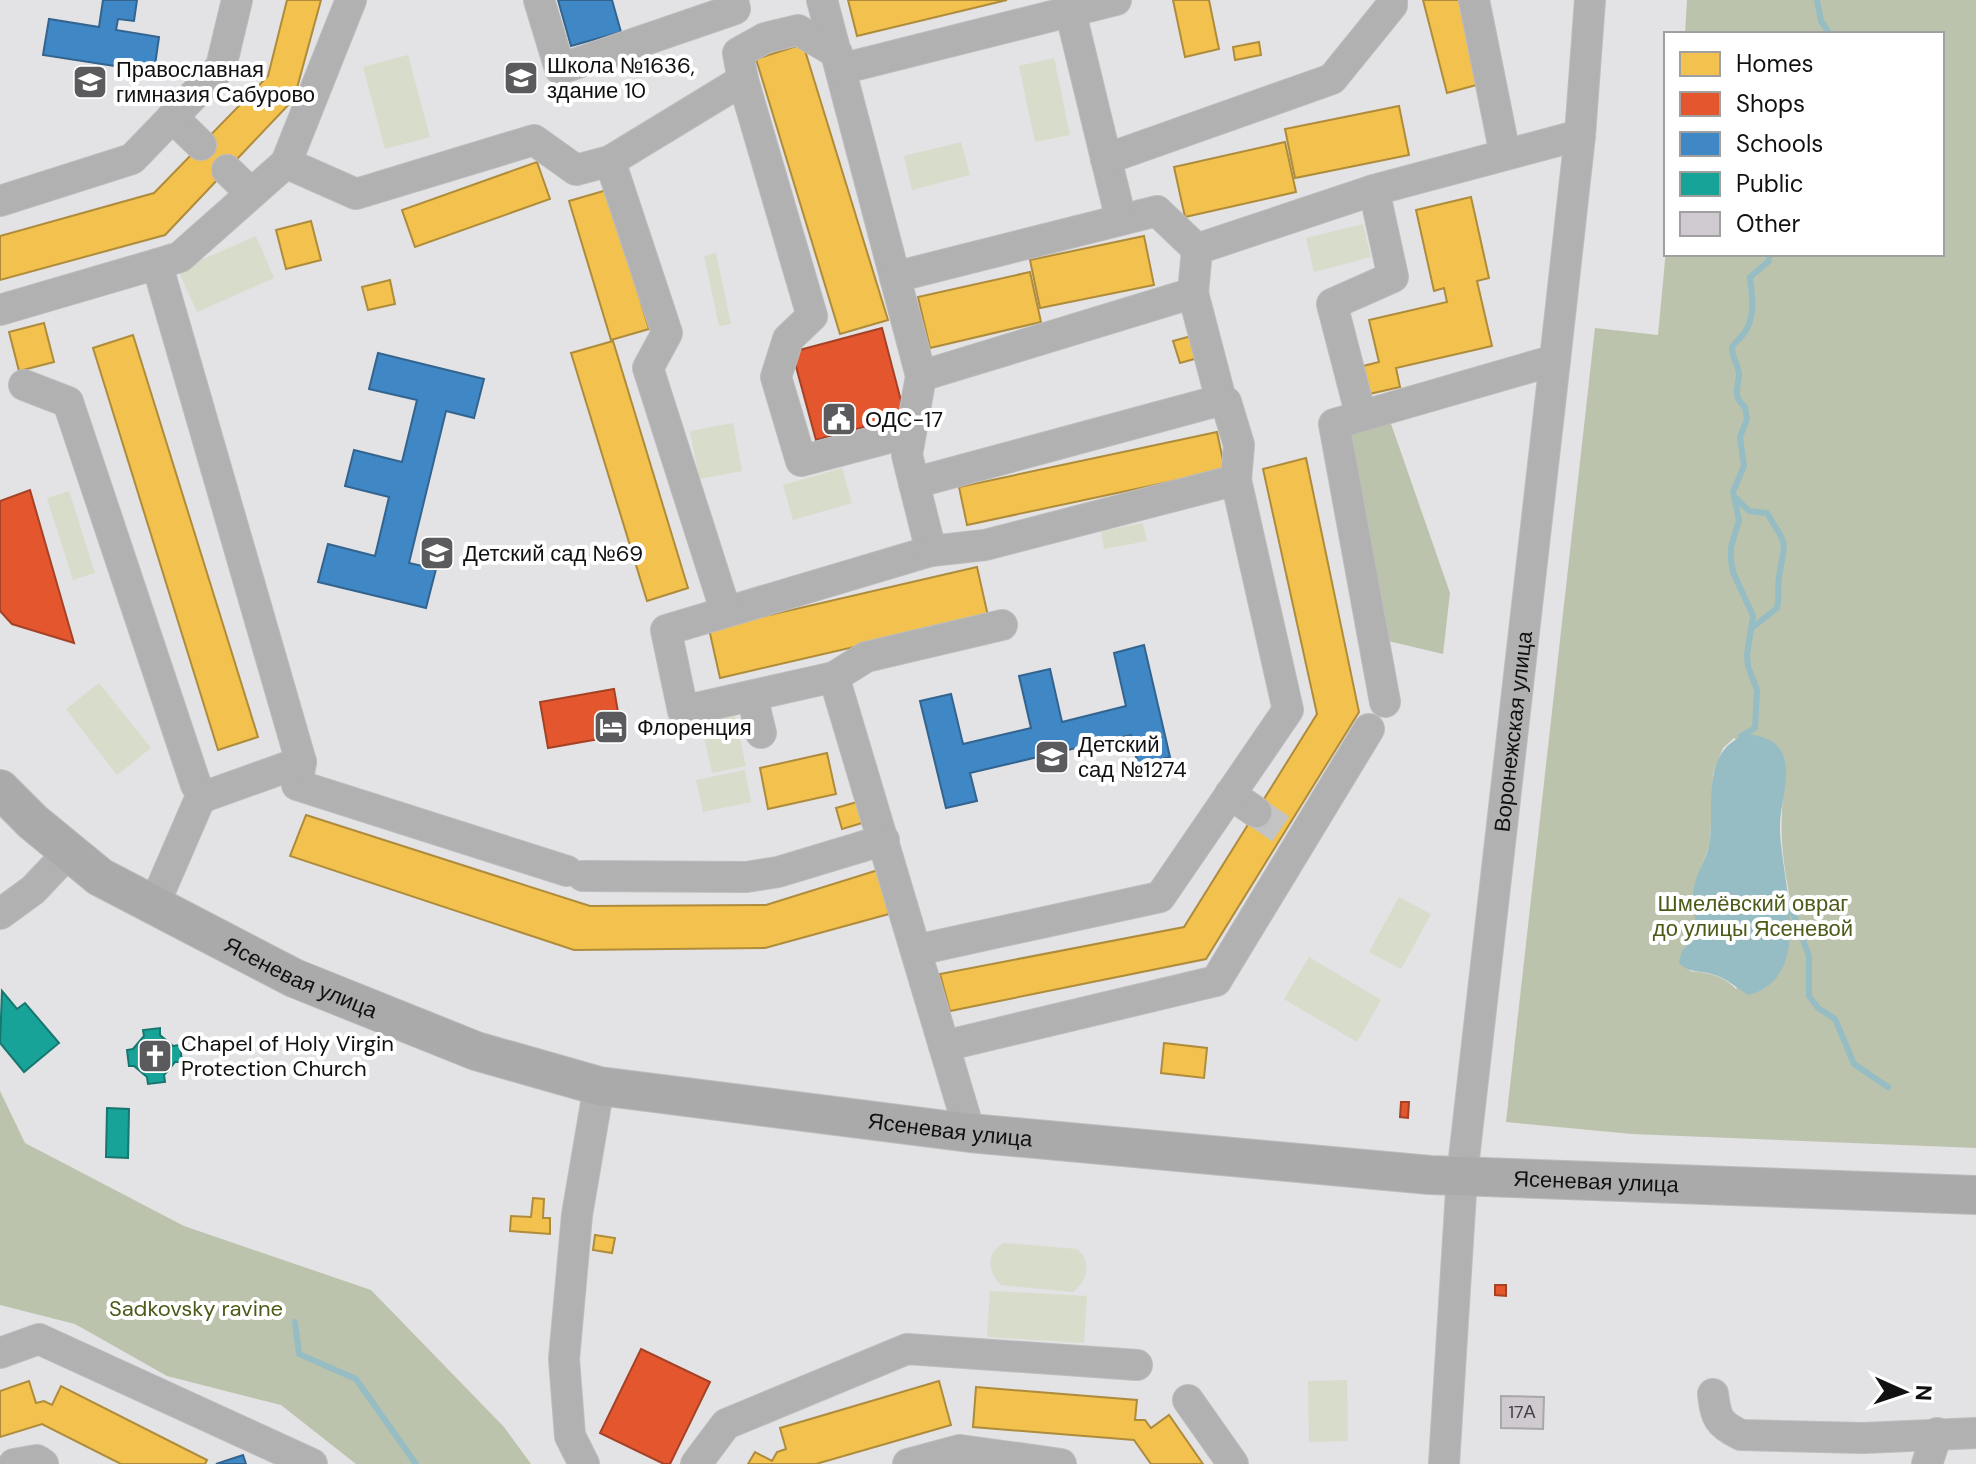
<svg xmlns="http://www.w3.org/2000/svg" width="1976" height="1464" viewBox="0 0 1976 1464" font-family="'DM Sans',sans-serif">
  <style>
    .green { fill: #d7ddca }
    .forest { fill: #bcc3ac; fill-rule: evenodd }
    .water { fill: #96bcc4 }
    .homes { fill: #f2c14e; stroke: #af8c3c; stroke-width: 2 }
    .shops { fill: #e4572e; stroke: #a54226; stroke-width: 2 }
    .schools { fill: #3f88c5; stroke: #32648f; stroke-width: 2 }
    .public { fill: #17a398; stroke: #167770; stroke-width: 2 }
    .lines { fill: none; stroke-linecap: round; stroke-linejoin: round }
    .stream { stroke: #96bcc4; stroke-width: 6 }
    .building { fill: #cfc9d0; stroke: #a8a7a9; stroke-width: 2 }
    .minor-tunnel { stroke: #c4c3c4; stroke-width: 30; stroke-dasharray: 30 15; stroke-linecap: butt }
    .minor-casing { stroke: #bdbcbe; stroke-width: 32 }
    .major-casing { stroke: #bdbcbe; stroke-width: 40 }
    .minor { stroke: #b1b1b1; stroke-width: 30 }
    .major { stroke: #aaa; stroke-width: 38 }
    .labels { text-anchor: middle; stroke-width: 8; stroke-linejoin: round; paint-order: stroke }
    .number-label { font-size: 18px; fill: #434144 }
    .poi-label { font-size: 22px; fill: #121112; stroke: #fff; text-anchor: start }
    .street-label { font-size: 22px; fill: #121112; stroke: #fff }
    .park-label { font-size: 22px; fill: #4b5b1a; stroke: #fff }
  </style>
  <rect width="100%" height="100%" fill="#e3e2e4"/>
  <g class="green">
    <path d="M408,55l22,82 -45,12 -22,-82z"/>
    <path d="M1054,58l16,77 -35,7 -16,-76z"/>
    <path d="M961,142l9,33 -58,15 -8,-34z"/>
    <path d="M1363,224l8,33 -57,15 -8,-34z"/>
    <path d="M256,236l18,42 -77,34 -19,-42z"/>
    <path d="M716,253l15,71 -12,2 -15,-70z"/>
    <path d="M733,423l9,48 -43,8 -9,-48z"/>
    <path d="M842,468l10,35 -59,17 -10,-35z"/>
    <path d="M69,491l26,82 -22,7 -26,-82z"/>
    <path d="M1143,523l4,18 -43,8 -3,-18z"/>
    <path d="M99,683l52,65 -34,27 -51,-66z"/>
    <path d="M733,708l13,58 -34,7 -13,-58z"/>
    <path d="M745,770l6,32 -48,10 -7,-32z"/>
    <path d="M1399,897l32,17 -30,55 -32,-17z"/>
    <path d="M1309,957l72,43 -24,42 -73,-43z"/>
    <path d="M1004,1243l73,6c15,13 11,31 -4,43l-72,-7c-13,-12 -16,-32 3,-42z"/>
    <path d="M990,1291l97,5 -3,47 -97,-6z"/>
    <path d="M1347,1380l1,61 -39,1 -1,-61z"/>
  </g>
  <g class="forest">
    <path d="M1687,0h289v1148l-344,-14 -126,-12 89,-794 63,7 8,-85v4h276v-220h-257zM1734,738l51,41c-6,48 -4,73 5,119l-54,91c-14,-14 -26,-16 -46,-18l-8,-21 13,-12v-54l15,-40 3,-70 10,-26z"/>
    <path d="M1389,418l61,175 -7,61 -55,-13 -43,-211z"/>
    <path d="M0,1091l25,52 159,83 187,64 133,137 27,37h-175l-75,-59 -114,-29 -92,-52 -75,-19z"/>
  </g>
  <path class="water" d="M1748,734c12,2 24,4 32,15 13,20 1,51 0,74 -2,50 39,152 -31,172 -12,-6 -21,-16 -34,-20 -13,-5 -25,-1 -36,-12l3,-13 13,-12c2,-17 -3,-33 -1,-50 2,-16 14,-30 16,-47 4,-39 -9,-92 38,-107z"/>
  <g class="homes">
    <path d="M287,0h34l-27,99 -129,136 -165,45v-44l154,-43 114,-117z"/>
    <path d="M848,0h159l-150,36z"/>
    <path d="M1173,0h36l10,49 -34,8z"/>
    <path d="M1423,0h36l21,84 -33,9z"/>
    <path d="M1259,42l2,13 -26,5 -2,-13z"/>
    <path d="M803,44l85,276 -48,14 -84,-275z"/>
    <path d="M1399,106l10,49 -114,23 -10,-49z"/>
    <path d="M1285,142l11,50 -111,25 -11,-50z"/>
    <path d="M537,162l13,37 -135,48 -13,-37z"/>
    <path d="M607,190l42,139 -38,11 -42,-139z"/>
    <path d="M1471,197l18,81 -12,3 15,65 -96,22 4,19 -35,8 -6,-28 20,-5 -10,-42 78,-18 -3,-14 -10,3 -18,-81z"/>
    <path d="M311,221l10,39 -35,9 -10,-39z"/>
    <path d="M1144,236l10,49 -114,23 -10,-48z"/>
    <path d="M1030,272l11,50 -111,26 -12,-51z"/>
    <path d="M390,280l5,24 -27,6 -6,-23z"/>
    <path d="M44,323l10,39 -35,9 -10,-39z"/>
    <path d="M1199,334l6,22 -25,7 -7,-22z"/>
    <path d="M133,335l125,402 -40,13 -125,-402z"/>
    <path d="M613,341l75,247 -41,13 -76,-248z"/>
    <path d="M1217,432l8,38 -258,55 -8,-38z"/>
    <path d="M1306,458l53,254 -153,247 -256,52 -10,-37 244,-47 133,-213 -54,-245z"/>
    <path d="M977,567l11,49 -268,62 -11,-49z"/>
    <path d="M827,753l9,41 -68,15 -8,-41z"/>
    <path d="M864,800l12,19 -34,10 -6,-21z"/>
    <path d="M306,815l284,91 176,-1 112,-35 11,44 -124,34 -191,2 -284,-94z"/>
    <path d="M1164,1043l43,5 -3,30 -43,-5z"/>
    <path d="M533,1198l11,1 -1,19h7v16l-40,-3 1,-15 20,1z"/>
    <path d="M595,1235l20,3 -3,15 -19,-3z"/>
    <path d="M29,1381l7,22 8,-2 8,4 9,-19 146,74 -2,4h-84l-79,-40 -42,13v-46z"/>
    <path d="M939,1381l12,44 -135,39h-68l7,-12 17,9 5,-9 9,-3 -6,-21z"/>
    <path d="M976,1387l161,13 -2,20h10l6,8 18,-13 34,49h-52l-17,-24 -161,-13z"/>
  </g>
  <g class="shops">
    <path d="M882,328l23,88 -89,24 -24,-88z"/>
    <path d="M30,490l44,153 -62,-19 -12,-13v-110z"/>
    <path d="M614,689l8,46 -74,13 -8,-46z"/>
    <path d="M1401,1102h8l-1,16 -8,-1z"/>
    <path d="M1495,1285h11v11l-11,-1z"/>
    <path d="M641,1349l69,33 -40,82h-6l-64,-31z"/>
  </g>
  <g class="schools">
    <path d="M103,0h34l-3,21 -16,-2 -2,11 43,7 -5,35 -111,-17 6,-36 50,8z"/>
    <path d="M558,0h54l9,32 -50,14z"/>
    <path d="M378,353l106,26 -10,39 -28,-7 -37,152 27,6 -10,39 -108,-26 10,-38 47,12 14,-59 -44,-11 9,-36 48,12 15,-62 -48,-11z"/>
    <path d="M1144,645l26,112 -32,8 -7,-30 -161,38 7,28 -31,7 -26,-107 31,-7 12,50 68,-16 -12,-52 31,-7 12,53 64,-16 -12,-53z"/>
    <path d="M243,1455l3,9h-30z"/>
  </g>
  <g class="public">
    <path d="M2,991l15,18 8,-6 34,40 -35,29 -24,-29z"/>
    <path d="M160,1028v7l13,11 7,-1 2,17h-7l-11,13 1,7 -17,2 -1,-7 -13,-11h-5l-2,-16 6,-1 11,-13 -1,-6z"/>
    <path d="M107,1108l22,1 -1,49 -22,-1z"/>
  </g>
  <g class="lines">
    <g class="stream">
      <path d="M1817,0l4,21 9,13"/>
      <path d="M1737,499l12,12 18,2c21,36 19,22 12,64 -2,11 1,21 -2,31l-24,19"/>
      <path d="M1741,736l14,-8 2,-38 -9,-24 -1,-11 6,-39 -20,-44 -2,-12v-13l8,-27 -6,-28 11,-26 -4,-29 7,-18 -2,-12c-13,-11 -7,-18 -6,-32 0,-10 -7,-15 -7,-28 4,-6 9,-9 13,-15 11,-17 7,-37 5,-55l19,-16v-7"/>
      <path d="M1790,905l19,51v40l9,12 17,11 19,45 34,23"/>
      <path d="M295,1322l4,32 57,25 60,85"/>
    </g>
  </g>
  <path class="building" d="M1501,1396l43,1 -1,32 -42,-1z"/>
  <g class="lines">
    <path class="minor-tunnel" d="M1256,812l29,20"/>
    <g class="minor-casing">
      <g id="minor">
        <path d="M539,0l21,69 175,-60 -2,-9"/>
        <path d="M822,0l99,376 -14,79 24,96 -265,79 17,81 151,-34 136,456"/>
        <path d="M1474,0l31,154"/>
        <path d="M1070,10l51,210 36,-9 40,38 177,-59"/>
        <path d="M837,53l-39,-23 -33,8 -27,15 5,27 69,236 -24,23 -12,38 25,84 110,-29"/>
        <path d="M841,69l275,-69"/>
        <path d="M172,117l29,28"/>
        <path d="M1106,159l226,-80 60,-74v-5"/>
        <path d="M610,161l133,-81"/>
        <path d="M286,163l65,-163"/>
        <path d="M227,170l24,23"/>
        <path d="M0,201l132,-42 89,-92 16,-67"/>
        <path d="M895,277l226,-57"/>
        <path d="M1193,293l28,107"/>
        <path d="M0,310l157,-46"/>
        <path d="M921,376l272,-83 4,-44"/>
        <path d="M24,385l44,17 128,383 10,11"/>
        <path d="M1361,416l-29,-112 61,-27 -19,-87 206,-55"/>
        <path d="M914,483l307,-83 5,2 13,43 -3,35 -251,65 -54,6"/>
        <path d="M834,677l32,-20 136,-32"/>
        <path d="M752,696l9,37"/>
        <path d="M1385,702l-51,-278 221,-64"/>
        <path d="M301,762l-4,23 270,86"/>
        <path d="M1230,794l26,18"/>
        <path d="M583,876l163,1 32,-5 106,-32"/>
        <path d="M154,905l45,-104 7,-5 95,-34 -144,-498 23,-7 106,-94 70,31 178,-54 42,30 34,-9 57,172 -19,35 78,244"/>
        <path d="M0,914l33,-24 36,-38"/>
        <path d="M917,950l243,-53 128,-187 -52,-230"/>
        <path d="M944,1046l272,-65 153,-252"/>
        <path d="M0,1353l39,-14 273,125"/>
        <path d="M1713,1394c3,24 5,30 28,41l123,3 112,-5"/>
        <path d="M1188,1400l45,64"/>
        <path d="M14,1464l23,-4 6,4"/>
        <path d="M584,1464l-14,-28 -6,-77 13,-144 22,-129"/>
        <path d="M696,1464l30,-40 181,-75 230,16"/>
        <path d="M908,1464l52,-14 101,14"/>
        <path id="s1" d="M1444,1464l18,-288 93,-816 25,-225 10,-135"/>
        <path d="M1927,1464l10,-31"/>
      </g>
    </g>
    <g class="major-casing">
      <g id="major">
        <path id="s2" d="M0,789l33,33 67,55 194,101 182,73 123,35 371,47 460,42 546,20"/>
      </g>
    </g>
    <use href="#minor" class="minor"/>
    <use href="#major" class="major"/>
  </g>
  <defs>
    <g id="school-square" transform="scale(1.8)"><rect x="-9" y="-9" width="18" height="18" rx="4" fill="#5b5a5c" stroke="#fff"/><path d="M0-5L7-2L0 1L-7-2ZM-4 1L0 2.5L4 1V4Q0 6-4 4Z" fill="#fff"/></g>
    <g id="civic-square" transform="scale(1.8)"><rect x="-9" y="-9" width="18" height="18" rx="4" fill="#5b5a5c" stroke="#fff"/><path d="M-.6-6.5H3V-4.5H.6V-3L4-1V1h2V6H-6V1h2V-1L-.6-3ZM-1.2 2.5V6h2.4V2.5Z" fill="#fff"/></g>
    <g id="hotel-square" transform="scale(1.8)"><rect x="-9" y="-9" width="18" height="18" rx="4" fill="#5b5a5c" stroke="#fff"/><path d="M-6-4.5h1.5V1H6V5H4.5V3h-9V5H-6ZM-4 0a1.8 1.8 0 1 1 3.6 0ZM.5 0V-2.5h3Q6-2.5 6 0Z" fill="#fff"/></g>
    <g id="church-square" transform="scale(1.8)"><rect x="-9" y="-9" width="18" height="18" rx="4" fill="#5b5a5c" stroke="#fff"/><path d="M-1.2-6h2.4v3.5h3.3v2.4h-3.3V6h-2.4V-.1h-3.3v-2.4h3.3Z" fill="#fff"/></g>
  </defs>
  <g fill-rule="evenodd">
    <use href="#school-square" x="521" y="78"/>
    <use href="#school-square" x="90" y="82"/>
    <use href="#civic-square" x="839" y="419"/>
    <use href="#school-square" x="437" y="553"/>
    <use href="#hotel-square" x="611" y="727"/>
    <use href="#school-square" x="1052" y="757"/>
    <use href="#church-square" x="155" y="1056"/>
  </g>
  <g class="labels">
    <g class="number-label">
      <text x="1522" y="1418">17А</text>
    </g>
    <g class="poi-label">
      <text x="547" y="73">Школа №1636,<tspan x="547" dy="25">здание 10</tspan></text>
      <text x="116" y="77">Православная<tspan x="116" dy="25">гимназия Сабурово</tspan></text>
      <text x="865" y="427">ОДС-17</text>
      <text x="463" y="561">Детский сад №69</text>
      <text x="637" y="735">Флоренция</text>
      <text x="1078" y="752">Детский<tspan x="1078" dy="25">сад №1274</tspan></text>
      <text x="181" y="1051">Chapel of Holy Virgin<tspan x="181" dy="25">Protection Church</tspan></text>
    </g>
    <g class="street-label">
      <text dy="8" stroke="none"><textPath href="#s1" startOffset="736">Воронежская улица</textPath></text>
      <text dy="8" stroke="none"><textPath href="#s2" startOffset="358">Ясеневая улица</textPath></text>
      <text dy="8" stroke="none"><textPath href="#s2" startOffset="1030">Ясеневая улица</textPath></text>
      <text dy="8" stroke="none"><textPath href="#s2" startOffset="1678">Ясеневая улица</textPath></text>
    </g>
    <g class="park-label">
      <text x="1753" y="911">Шмелёвский овраг<tspan x="1753" dy="25">до улицы Ясеневой</tspan></text>
      <text x="196" y="1316">Sadkovsky ravine</text>
    </g>
  </g>
  <rect x="1664" y="32" width="280" height="224" fill="#ffffff" stroke="#a0a0a0" stroke-width="2"/>
  <rect x="1680" y="52" width="40" height="24" fill="#f2c14e" stroke="#a0a0a0" stroke-width="2"/>
  <text x="1736" y="72" font-size="24" fill="#121112">Homes</text>
  <rect x="1680" y="92" width="40" height="24" fill="#e4572e" stroke="#a0a0a0" stroke-width="2"/>
  <text x="1736" y="112" font-size="24" fill="#121112">Shops</text>
  <rect x="1680" y="132" width="40" height="24" fill="#3f88c5" stroke="#a0a0a0" stroke-width="2"/>
  <text x="1736" y="152" font-size="24" fill="#121112">Schools</text>
  <rect x="1680" y="172" width="40" height="24" fill="#17a398" stroke="#a0a0a0" stroke-width="2"/>
  <text x="1736" y="192" font-size="24" fill="#121112">Public</text>
  <rect x="1680" y="212" width="40" height="24" fill="#cfc9d0" stroke="#a0a0a0" stroke-width="2"/>
  <text x="1736" y="232" font-size="24" fill="#121112">Other</text>
  <g transform="translate(1904 1392) rotate(93)" stroke="#ffffff" stroke-width="6" paint-order="stroke">
  <path d="M0-6L14 30L0 20L-14 30Z" fill="#121112"/>
  <text y="-12" font-size="22" font-weight="bold" text-anchor="middle" fill="#121112">N</text>
  </g>
</svg>
